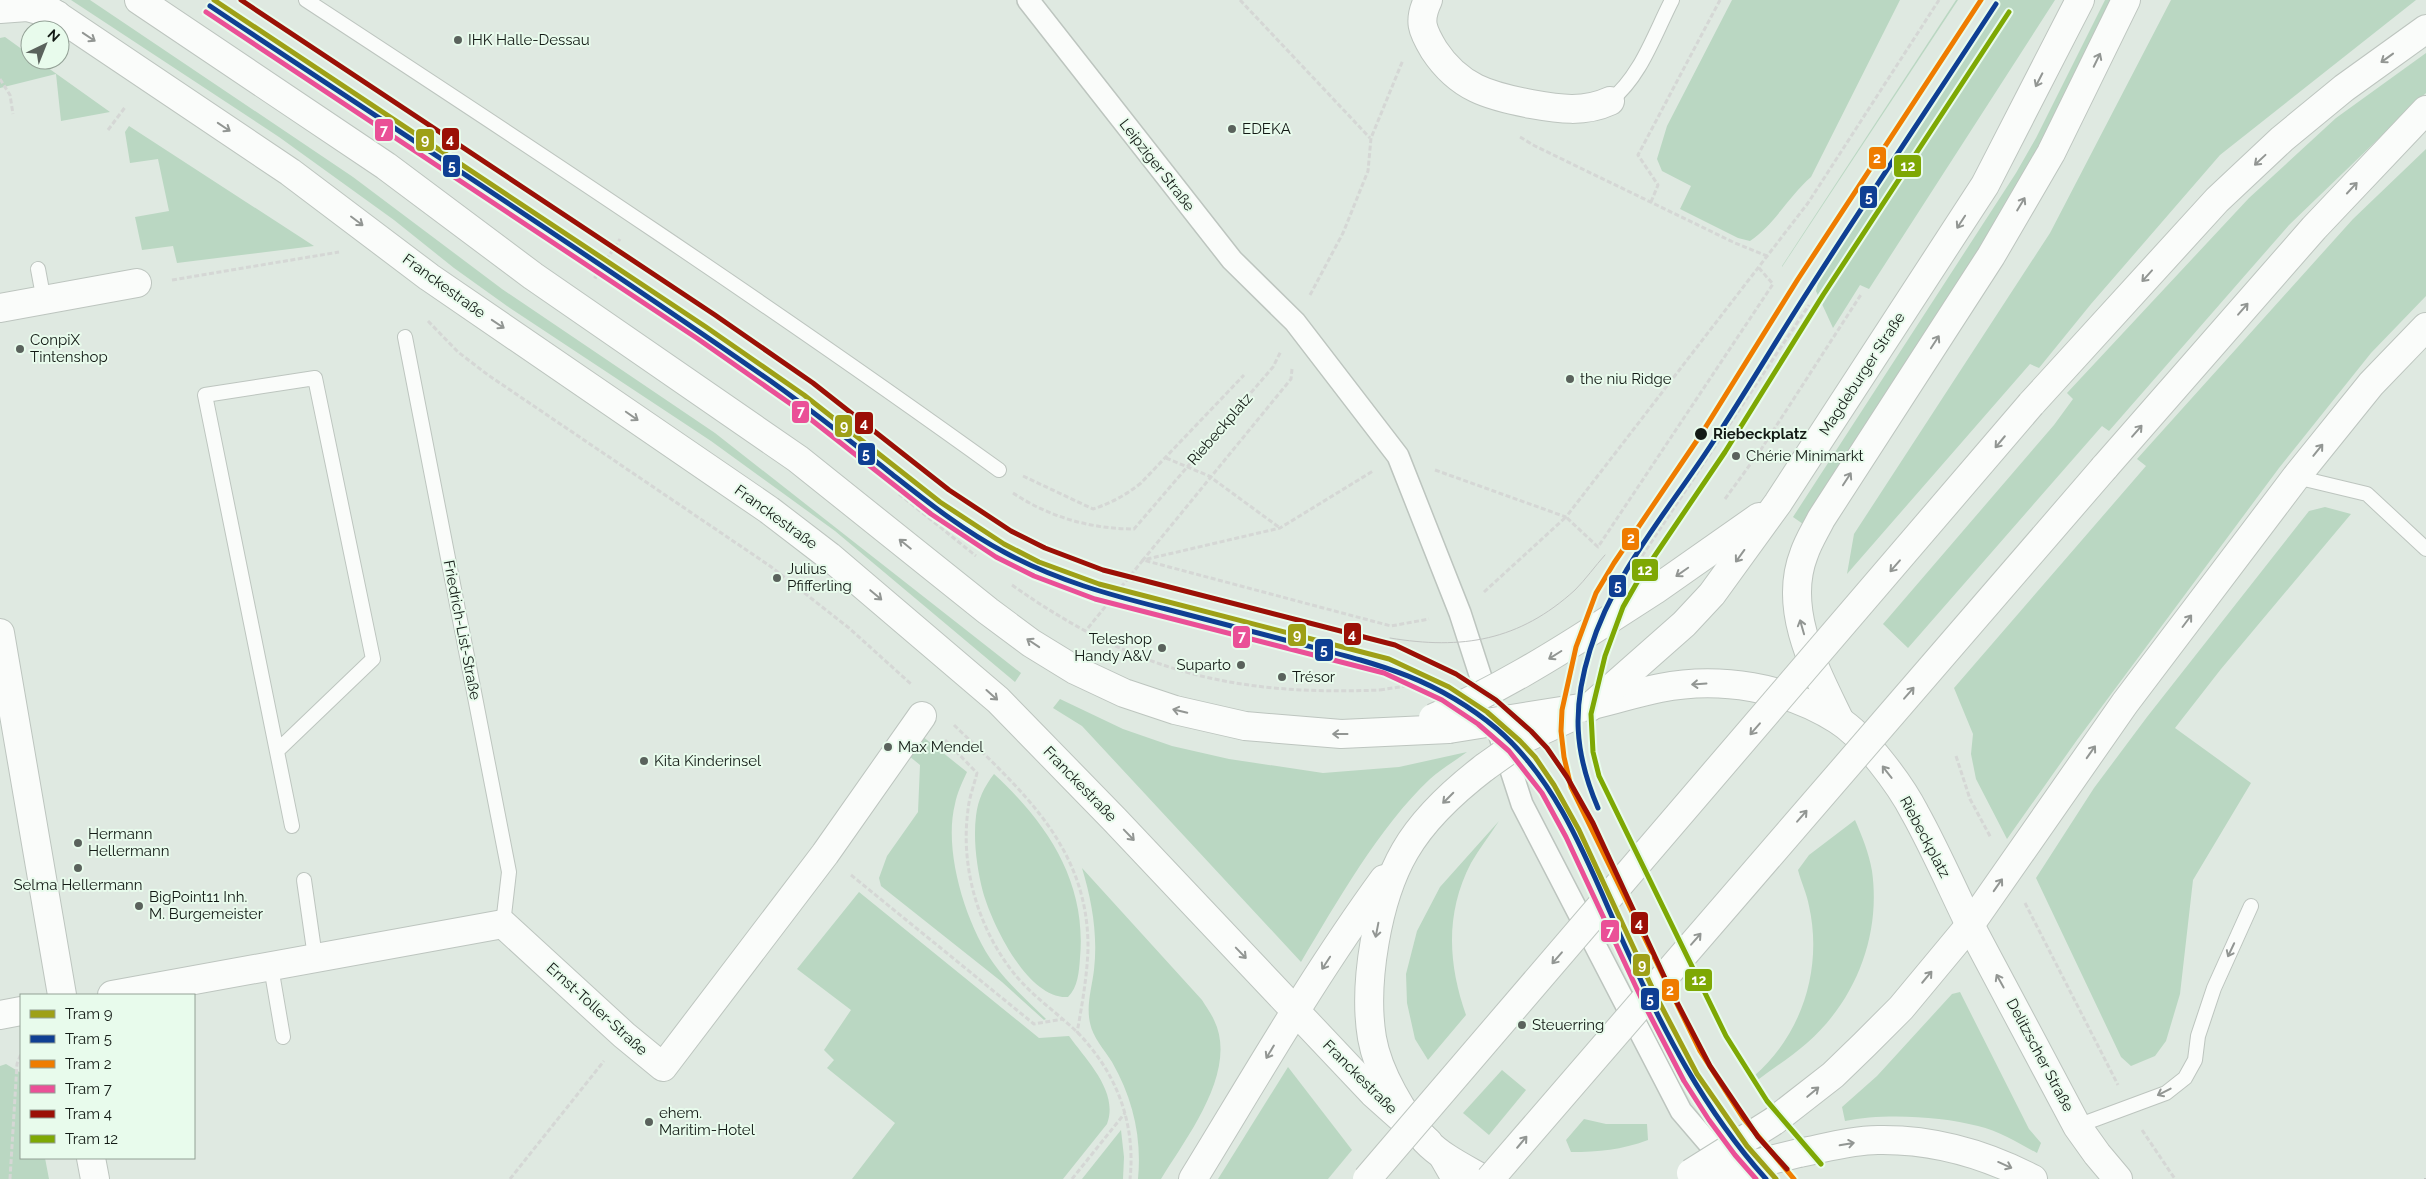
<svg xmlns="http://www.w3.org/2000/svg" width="2426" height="1179" viewBox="0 0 2426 1179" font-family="Raleway,sans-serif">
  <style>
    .green { fill: #bad7c2 }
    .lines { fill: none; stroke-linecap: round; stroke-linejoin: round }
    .service-casing { stroke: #bdc5bf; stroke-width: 16 }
    .pedestrian-casing { stroke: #bdc5bf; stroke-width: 24 }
    .minor-casing { stroke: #bdc5bf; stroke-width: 30 }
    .tertiary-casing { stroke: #bdc5bf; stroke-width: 30 }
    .secondary-casing { stroke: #bdc5bf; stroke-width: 30 }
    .primary-casing { stroke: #bdc5bf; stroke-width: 30 }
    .path { stroke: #d5d7d5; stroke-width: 3; stroke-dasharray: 5 2.5; stroke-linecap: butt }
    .service { stroke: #fafcfa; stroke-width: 14 }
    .pedestrian { stroke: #fafcfa; stroke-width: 21 }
    .minor { stroke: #fafcfa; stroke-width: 28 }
    .tertiary { stroke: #fafcfa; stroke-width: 28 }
    .secondary { stroke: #fafcfa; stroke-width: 28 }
    .primary { stroke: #fafcfa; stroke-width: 28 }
    .tram { stroke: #c1c4c2; stroke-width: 1 }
    .rail { stroke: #c1c4c2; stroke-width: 4; stroke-dasharray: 2.5 5; stroke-linecap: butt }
    .secondary-bridge-casing { stroke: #bdc5bf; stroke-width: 30; stroke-linecap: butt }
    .primary-bridge-casing { stroke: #bdc5bf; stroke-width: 30; stroke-linecap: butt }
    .path-bridge { stroke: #d5d7d5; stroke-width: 3; stroke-dasharray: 5 2.5; stroke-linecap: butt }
    .secondary-bridge { stroke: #fafcfa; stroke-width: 28 }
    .primary-bridge { stroke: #fafcfa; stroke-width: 28 }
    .tram-1-casing { stroke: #e8fbec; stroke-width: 9 }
    .tram-2-casing { stroke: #e8fbec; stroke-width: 9 }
    .tram-3-casing { stroke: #e8fbec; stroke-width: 9 }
    .tram-4-casing { stroke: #e8fbec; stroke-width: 9 }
    .tram-5-casing { stroke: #e8fbec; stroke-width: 9 }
    .tram-6-casing { stroke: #e8fbec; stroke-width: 9 }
    .tram-1 { stroke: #9ea017; stroke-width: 5 }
    .tram-2 { stroke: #0f3f93; stroke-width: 5 }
    .tram-3 { stroke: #ef7c00; stroke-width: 5 }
    .tram-4 { stroke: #ea5097; stroke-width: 5 }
    .tram-5 { stroke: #9b1006; stroke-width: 5 }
    .tram-6 { stroke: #7ea804; stroke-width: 5 }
    .oneway { stroke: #929693 }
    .poi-dot { fill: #5a625c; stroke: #e8fbec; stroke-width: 2 }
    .stop-dot { fill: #131a15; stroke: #e8fbec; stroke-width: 2 }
    .labels { text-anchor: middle; stroke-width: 4; stroke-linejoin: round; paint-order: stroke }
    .poi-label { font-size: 15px; fill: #131a15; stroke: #e8fbec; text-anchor: start }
    .street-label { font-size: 15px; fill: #131a15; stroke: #e8fbec }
    .stop-label { font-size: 15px; font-weight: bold; fill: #131a15; stroke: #e8fbec; text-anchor: start }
    .line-badge { stroke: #e8fbec; stroke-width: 2 }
    .badge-label { font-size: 14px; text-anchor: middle; font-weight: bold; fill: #fff }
  </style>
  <rect width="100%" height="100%" fill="#dfe9e1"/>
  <g class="green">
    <path d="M71,0h19l263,177 149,112 213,144 306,240 -6,9 -180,-151 -124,-90 -204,-135 -53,-38 -60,-48 -115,-83z"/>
    <path d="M1732,0h168l-89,177c-22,19 -37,48 -61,64l-12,-3 -58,-29 11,-23 -29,-15 -5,-12 10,-33z"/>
    <path d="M1956,0h2l-176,267v-1z"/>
    <path d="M1999,0h56l-186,289 -9,-4 -27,43 -17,-37 4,-17z"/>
    <path d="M2105,0h9l-94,188 -217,336 -10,-7 223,-344 20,-35z"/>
    <path d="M2171,0h245l-196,155 -129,149 -52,64 -9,-4 -183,210 7,-40 196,-301z"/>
    <path d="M5,37l25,18v5h7l73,52 -49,9 -5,-47 -56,14v-50z"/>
    <path d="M2426,53v40l-137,132 -180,206 -7,-5 -194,222 -25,-24 171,-199 19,-26 -6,-6 182,-195 87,-80z"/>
    <path d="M129,126l185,120 -137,17 -4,-17 -31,4 -7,-33 34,-6 -11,-52 -28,4 -5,-31z"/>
    <path d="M2426,149v147l-55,57 -92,115 -202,272 -70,99 -31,-60 -5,-25 2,-20 -19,-46 192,-222 -9,-7 216,-240z"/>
    <path d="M2325,507l26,7 -130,155 -46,59 76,55 -58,97 -13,114 -14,47 -11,15 -24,10 -10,-9 -85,-179 58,-90 53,-71 162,-206z"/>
    <path d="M1060,699l63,30 49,17 57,13 94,14 76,-6 68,-15c-12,9 -26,17 -37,27 -51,48 -93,123 -129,183l-219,-236 -29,-18z"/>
    <path d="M917,732l50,40c-5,11 -10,21 -12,32 -12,47 11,121 39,160 14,20 34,37 52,55l-2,1 -42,-38 -121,-96 -2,-8 8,-22 31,-44 2,-47 -17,-14z"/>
    <path d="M994,774c53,49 93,108 86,184 -1,14 -2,29 -12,39 -40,3 -76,-73 -85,-105 -6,-23 -10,-52 -7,-76 2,-17 8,-29 18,-42z"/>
    <path d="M1855,820c7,16 14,33 17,51 9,64 -16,129 -65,172 -16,14 -35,26 -52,39l-1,-6c48,-41 69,-108 55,-170 -2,-12 -8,-24 -11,-36l11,-15z"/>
    <path d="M1499,821c-9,14 -20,28 -28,42 -26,50 -23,101 -5,152l-38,45 -13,-21 -8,-36 -1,-29 11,-43 23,-44z"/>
    <path d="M1082,868l120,132c4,7 9,13 12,20 25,51 -28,118 -53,159h-23c4,-42 -5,-80 -26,-117 -8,-13 -19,-24 -22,-39 -4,-18 2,-36 4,-53 4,-35 -2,-69 -12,-102z"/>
    <path d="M859,892l180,146 30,-2c18,25 50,56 38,88l-44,55h-211l43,-56 -68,-55 7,-8 -10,-10 27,-40 -54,-41z"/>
    <path d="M1960,992l69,137 12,14 -4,10c-19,-10 -38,-22 -59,-27 -38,-10 -95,-13 -133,-5l-3,-14 35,-31 75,-82z"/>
    <path d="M6,1064l15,9v85h24l4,21h-49v-113z"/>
    <path d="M1288,1067l64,83 -24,29h-110z"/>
    <path d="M1502,1070l24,20 -37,45 -26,-22z"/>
    <path d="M1584,1119l22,5h41l1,16c-27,10 -49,12 -77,12l-5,-12z"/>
    <path d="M1121,1130l3,27 -1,22h-41z"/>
  </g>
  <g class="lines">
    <g class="service-casing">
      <g id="service">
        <path d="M306,0c234,153 467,307 693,470"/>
        <path d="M1610,101c31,-25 44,-66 62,-101"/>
        <path d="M38,269l6,32"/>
        <path d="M405,337l104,535 -6,52"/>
        <path d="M2296,477l71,17 59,55"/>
        <path d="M277,751l96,-92 -58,-281 -110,17 87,431"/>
        <path d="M304,880l11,77"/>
        <path d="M271,967l12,70"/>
        <path d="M2077,1126l89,-33 19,-15 10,-18 3,-24 16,-48 37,-82"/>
        <path d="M1436,1158l12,21"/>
      </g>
    </g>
    <g class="pedestrian-casing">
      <path id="pedestrian" d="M1028,0l204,260 63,62 103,134 62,157 62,191 159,307 48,56"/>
    </g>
    <g class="minor-casing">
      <g id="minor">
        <path d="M1428,0c-10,21 -6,30 6,50 25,38 55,46 97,54 28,5 53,9 79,-3"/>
        <path d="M0,9l27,-2 30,8"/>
        <path d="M0,308l137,-25"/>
        <path d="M0,633l62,362"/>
        <path d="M112,995l391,-71 121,111 39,32 162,-213 97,-138"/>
        <path d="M0,1015l21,-4"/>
        <path d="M91,1158l4,21"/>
      </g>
    </g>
    <g class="tertiary-casing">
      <path id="tertiary" d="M1840,721c-24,-50 -58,-111 -36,-167 4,-12 11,-23 17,-35l170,-263 60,-103 75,-153"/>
    </g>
    <g class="secondary-casing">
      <g id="secondary">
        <path d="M1970,925l107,201 20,28 21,25"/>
        <path d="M1799,1153c26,-5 53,-13 79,-13 55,-1 107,14 155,39"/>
      </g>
    </g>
    <g class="primary-casing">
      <g id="primary">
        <path d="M34,0l256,172 139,105 340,233 60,46 169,144 116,119 259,274 55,49"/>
        <path d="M139,0l247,166 147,110 265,183 190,152 43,32 44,27 49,23 51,17 70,16 96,8 108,-5"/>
        <path d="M2031,404l186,-204 65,-61 62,-51 82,-59"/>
        <path d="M2104,468l210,-240 112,-118"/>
        <path d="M1610,619l45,-29 104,-73"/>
        <path d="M1597,704c21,-5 42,-12 63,-16 59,-12 127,-1 178,32 27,17 62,64 77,93 20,36 37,75 55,112"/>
        <path d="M1590,707l94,-83 28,-30 66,-91 207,-318 95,-185"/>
        <path d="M1774,1121l59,-46 32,-31 36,-36 69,-83 155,-222 171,-226 75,-93 55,-57"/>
        <path d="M1193,1179c62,-101 121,-204 191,-300"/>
        <path d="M1483,1179c-19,-11 -42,-22 -57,-38 -23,-26 -48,-68 -54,-103 -9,-54 5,-139 33,-187 19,-33 50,-61 80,-84"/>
      </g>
    </g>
    <g class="path">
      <path d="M1240,0l130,138"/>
      <path d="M0,79l10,16 3,19"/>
      <path d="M108,130l18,-24"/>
      <path d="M1520,137l15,9 200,97 32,13"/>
      <path d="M1651,202l7,-17 -20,-30 82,-155"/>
      <path d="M597,278l-2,-1 25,-38"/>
      <path d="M172,280l167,-28"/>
      <path d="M1310,295l33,-62 25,-62 3,-33 32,-78"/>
      <path d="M428,321l30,31 30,23 282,191 79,62 62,56"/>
      <path d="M1292,369l-1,10 -148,181 137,-32 93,-57"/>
      <path d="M1166,458l43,18 71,52"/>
      <path d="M1435,470l131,47 242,-314 131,-203"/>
      <path d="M1023,476l70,33c18,-6 33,-14 48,-26l103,-108"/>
      <path d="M1013,493c36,24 78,36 121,36l139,-162 8,-16"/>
      <path d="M899,494l77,62"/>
      <path d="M1725,499l35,-48 102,-158"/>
      <path d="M1642,556l167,-251"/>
      <path d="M1012,585c122,86 219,111 368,105"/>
      <path d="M1484,592l82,-75 32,30 175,-263 -14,-16"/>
      <path d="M1111,601l275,69"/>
      <path d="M1088,628l55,-68 248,66 38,-7"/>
      <path d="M954,725c67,65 135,122 134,224 -1,28 -6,56 -11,84"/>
      <path d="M945,740l32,33c-3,12 -8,25 -9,37 -8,58 11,122 49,167 17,20 40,36 59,54 40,40 60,92 54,148"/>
      <path d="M1956,756l14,43 21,39"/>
      <path d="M851,875l183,149 29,-5"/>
      <path d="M2025,903l93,182"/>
      <path d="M2142,1130l33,49"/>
      <path d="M10,1179l7,-115 4,-10"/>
      <path d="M510,1179l94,-118"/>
      <path d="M1072,1179l53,-66"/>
    </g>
    <use href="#service" class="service"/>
    <use href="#pedestrian" class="pedestrian"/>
    <use href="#minor" class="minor"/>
    <use href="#tertiary" class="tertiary"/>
    <use href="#secondary" class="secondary"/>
    <use href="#primary" class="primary"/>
    <path class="tram" d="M1390,638c72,12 129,3 185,-48 11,-11 20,-24 30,-35"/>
    <path class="rail" d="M2426,1179v-1"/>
    <g class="secondary-bridge-casing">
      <path id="secondary-bridge" d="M1695,1179l104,-26"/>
    </g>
    <g class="primary-bridge-casing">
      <g id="primary-bridge">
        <path d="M1433,718c63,-27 120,-62 177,-99"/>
        <path d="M1449,729l131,-21"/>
        <path d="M1485,767l41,-29 41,-19"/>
        <path d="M1691,1173l83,-52"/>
        <path d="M1367,1179l664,-775"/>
        <path d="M1490,1179l614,-711"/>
      </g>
    </g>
    <path class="path-bridge" d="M1380,690l45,-7"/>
    <use href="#secondary-bridge" class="secondary-bridge"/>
    <use href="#primary-bridge" class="primary-bridge"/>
    <g class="tram-1-casing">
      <path id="tram-1" d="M214,0l492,327 98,68 136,107 64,42 35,18 60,22 290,75 60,28 38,25 33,29 15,16 19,28 25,45 77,166 41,78 50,72 29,33"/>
    </g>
    <g class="tram-2-casing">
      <g id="tram-2">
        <path d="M210,6c183,122 368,241 549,367 44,30 86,64 129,98 37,29 74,59 116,81 51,28 106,43 162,57 46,12 92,24 138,36 74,19 132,33 193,84 64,55 94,142 128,217 38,84 79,164 141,233"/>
        <path d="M1598,808c-24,-56 -26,-100 -8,-158 24,-78 79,-140 123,-208 33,-50 64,-103 97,-154 61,-95 124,-189 186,-284"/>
      </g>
    </g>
    <g class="tram-3-casing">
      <path id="tram-3" d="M1794,1179l-51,-61 -43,-67 -129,-264 -7,-30 -3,-26 1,-21 14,-63 20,-54 18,-30 86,-127 98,-157 183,-279"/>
    </g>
    <g class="tram-4-casing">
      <path id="tram-4" d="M206,12l492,327 97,68 136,107 65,43 38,19 61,23 289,74 58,27 36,24 31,27 33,42 24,44 77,165 41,79 25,39 26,35 21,24"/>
    </g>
    <g class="tram-5-casing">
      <path id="tram-5" d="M241,0l474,315 98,68 136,107 62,41 34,17 58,22 292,75 61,29 40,26 35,31 16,17 20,29 26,46 77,166 40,77 48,71 29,32"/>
    </g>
    <g class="tram-6-casing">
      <path id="tram-6" d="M1821,1164l-54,-63 -41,-65 -127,-260 -6,-24 -2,-38 14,-58 18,-49 16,-28 86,-127 98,-157 186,-283"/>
    </g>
    <use href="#tram-1" class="tram-1"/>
    <use href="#tram-2" class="tram-2"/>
    <use href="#tram-3" class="tram-3"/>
    <use href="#tram-4" class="tram-4"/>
    <use href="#tram-5" class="tram-5"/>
    <use href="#tram-6" class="tram-6"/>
  </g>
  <defs><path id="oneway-shaft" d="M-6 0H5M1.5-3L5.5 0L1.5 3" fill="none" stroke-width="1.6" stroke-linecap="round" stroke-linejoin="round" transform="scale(1.25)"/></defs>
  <g class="oneway">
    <use href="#oneway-shaft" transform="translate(89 37) rotate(34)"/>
    <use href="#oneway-shaft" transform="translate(2387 58) rotate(144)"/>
    <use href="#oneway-shaft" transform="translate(2097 60) rotate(-64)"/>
    <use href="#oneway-shaft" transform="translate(2039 80) rotate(117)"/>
    <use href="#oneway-shaft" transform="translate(224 127) rotate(34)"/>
    <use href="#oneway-shaft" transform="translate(2260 160) rotate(137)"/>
    <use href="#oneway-shaft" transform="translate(2352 188) rotate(-47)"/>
    <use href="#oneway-shaft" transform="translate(2021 204) rotate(-59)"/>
    <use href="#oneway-shaft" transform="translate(357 221) rotate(37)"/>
    <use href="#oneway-shaft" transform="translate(1961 222) rotate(123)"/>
    <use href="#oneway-shaft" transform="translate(2147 276) rotate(132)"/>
    <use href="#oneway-shaft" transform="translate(2243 309) rotate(-49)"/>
    <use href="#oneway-shaft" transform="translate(498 324) rotate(34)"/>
    <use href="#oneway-shaft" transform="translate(1935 342) rotate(-57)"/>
    <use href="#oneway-shaft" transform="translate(632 416) rotate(35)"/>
    <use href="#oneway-shaft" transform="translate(2137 431) rotate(-49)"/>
    <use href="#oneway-shaft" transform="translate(2000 442) rotate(130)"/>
    <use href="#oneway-shaft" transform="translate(2318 450) rotate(-51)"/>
    <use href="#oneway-shaft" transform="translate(1847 479) rotate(-57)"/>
    <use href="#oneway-shaft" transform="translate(905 544) rotate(-141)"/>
    <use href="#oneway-shaft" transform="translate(1740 556) rotate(126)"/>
    <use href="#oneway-shaft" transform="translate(1895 566) rotate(131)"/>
    <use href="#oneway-shaft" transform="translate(1682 572) rotate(145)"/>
    <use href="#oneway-shaft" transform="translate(876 595) rotate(40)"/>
    <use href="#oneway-shaft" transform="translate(2187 621) rotate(-53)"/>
    <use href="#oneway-shaft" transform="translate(1802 627) rotate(-106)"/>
    <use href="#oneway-shaft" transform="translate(1033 643) rotate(-146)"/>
    <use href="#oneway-shaft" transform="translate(1555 655) rotate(148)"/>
    <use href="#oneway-shaft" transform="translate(1699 684) rotate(176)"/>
    <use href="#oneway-shaft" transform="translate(1909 693) rotate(-49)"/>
    <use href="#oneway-shaft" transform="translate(992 695) rotate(42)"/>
    <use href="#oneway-shaft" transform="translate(1180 711) rotate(-166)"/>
    <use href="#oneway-shaft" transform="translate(1755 729) rotate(131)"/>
    <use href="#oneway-shaft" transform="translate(1340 734) rotate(-180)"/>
    <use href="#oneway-shaft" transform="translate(2091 752) rotate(-55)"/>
    <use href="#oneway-shaft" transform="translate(1887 772) rotate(-128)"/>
    <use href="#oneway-shaft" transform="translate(1448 798) rotate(135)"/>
    <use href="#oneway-shaft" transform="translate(1802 816) rotate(-49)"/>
    <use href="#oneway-shaft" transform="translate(1129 835) rotate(46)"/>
    <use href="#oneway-shaft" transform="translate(1998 885) rotate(-55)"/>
    <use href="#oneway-shaft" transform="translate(1377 930) rotate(101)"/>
    <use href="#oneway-shaft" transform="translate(1696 939) rotate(-49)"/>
    <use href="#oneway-shaft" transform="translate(2231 950) rotate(115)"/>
    <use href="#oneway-shaft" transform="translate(1241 953) rotate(46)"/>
    <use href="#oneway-shaft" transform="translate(1557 958) rotate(131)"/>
    <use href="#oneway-shaft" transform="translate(1326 963) rotate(123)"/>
    <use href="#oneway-shaft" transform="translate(1927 977) rotate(-50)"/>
    <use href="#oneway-shaft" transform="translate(2000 981) rotate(-119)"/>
    <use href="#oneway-shaft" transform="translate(1270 1052) rotate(121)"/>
    <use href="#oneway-shaft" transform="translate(1813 1092) rotate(-40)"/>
    <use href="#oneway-shaft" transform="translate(2164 1092) rotate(153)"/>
    <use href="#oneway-shaft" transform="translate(1522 1142) rotate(-50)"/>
    <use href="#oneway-shaft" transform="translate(1847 1144) rotate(-10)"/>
    <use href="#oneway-shaft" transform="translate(2005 1165) rotate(24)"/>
  </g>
  <g class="poi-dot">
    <circle cx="458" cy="40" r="5"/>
    <circle cx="1232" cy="129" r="5"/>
    <circle cx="20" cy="349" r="5"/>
    <circle cx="1570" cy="379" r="5"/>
    <circle cx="1736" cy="456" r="5"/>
    <circle cx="777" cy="578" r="5"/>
    <circle cx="1162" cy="648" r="5"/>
    <circle cx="1241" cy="665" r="5"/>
    <circle cx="1282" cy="677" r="5"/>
    <circle cx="888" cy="747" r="5"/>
    <circle cx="644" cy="761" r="5"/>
    <circle cx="78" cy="843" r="5"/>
    <circle cx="78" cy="868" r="5"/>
    <circle cx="139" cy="906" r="5"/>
    <circle cx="1522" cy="1025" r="5"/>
    <circle cx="649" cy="1122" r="5"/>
  </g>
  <circle class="stop-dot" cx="1701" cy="434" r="7"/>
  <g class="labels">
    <g class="poi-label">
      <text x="468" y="45">IHK Halle-Dessau</text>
      <text x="1242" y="134">EDEKA</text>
      <text x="30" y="345">ConpiX<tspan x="30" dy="17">Tintenshop</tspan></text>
      <text x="1580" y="384">the niu Ridge</text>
      <text x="1746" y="461">Chérie Minimarkt</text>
      <text x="787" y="574">Julius<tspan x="787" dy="17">Pfifferling</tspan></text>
      <text x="1152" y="644" text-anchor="end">Teleshop<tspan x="1152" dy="17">Handy A&amp;V</tspan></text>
      <text x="1231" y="670" text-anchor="end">Suparto</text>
      <text x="1292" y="682">Trésor</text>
      <text x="898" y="752">Max Mendel</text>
      <text x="654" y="766">Kita Kinderinsel</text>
      <text x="88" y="839">Hermann<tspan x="88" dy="17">Hellermann</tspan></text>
      <text x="78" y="890" text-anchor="middle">Selma Hellermann</text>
      <text x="149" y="902">BigPoint11 Inh.<tspan x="149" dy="17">M. Burgemeister</tspan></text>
      <text x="1532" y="1030">Steuerring</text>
      <text x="659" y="1118">ehem.<tspan x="659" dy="17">Maritim-Hotel</tspan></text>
    </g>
    <g class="street-label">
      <text transform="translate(1157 165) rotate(52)" y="5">Leipziger Straße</text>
      <text transform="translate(444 286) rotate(36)" y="5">Franckestraße</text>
      <text transform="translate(1862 374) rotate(-57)" y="5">Magdeburger Straße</text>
      <text transform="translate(1220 429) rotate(-49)" y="5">Riebeckplatz</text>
      <text transform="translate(776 517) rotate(36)" y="5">Franckestraße</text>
      <text transform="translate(462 630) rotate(79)" y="5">Friedrich-List-Straße</text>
      <text transform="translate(1080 784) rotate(46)" y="5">Franckestraße</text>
      <text transform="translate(1925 837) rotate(62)" y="5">Riebeckplatz</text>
      <text transform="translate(597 1009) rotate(42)" y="5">Ernst-Toller-Straße</text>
      <text transform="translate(2040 1055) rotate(62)" y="5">Delitzscher Straße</text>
      <text transform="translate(1360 1077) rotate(45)" y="5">Franckestraße</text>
    </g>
    <g class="stop-label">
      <text x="1713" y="439">Riebeckplatz</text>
    </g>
  </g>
  <g class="line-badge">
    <rect x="374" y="118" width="20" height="24" rx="5" fill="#ea5097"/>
    <rect x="441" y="127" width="19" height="24" rx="5" fill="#9b1006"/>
    <rect x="415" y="128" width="20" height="24" rx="5" fill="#9ea017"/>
    <rect x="1868" y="146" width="19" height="24" rx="5" fill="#ef7c00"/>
    <rect x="442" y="154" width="19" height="24" rx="5" fill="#0f3f93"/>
    <rect x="1893" y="154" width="29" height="24" rx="5" fill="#7ea804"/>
    <rect x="1859" y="185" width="19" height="24" rx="5" fill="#0f3f93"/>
    <rect x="791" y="400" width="19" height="24" rx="5" fill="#ea5097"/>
    <rect x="854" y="411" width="20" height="24" rx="5" fill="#9b1006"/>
    <rect x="834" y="414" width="19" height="24" rx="5" fill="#9ea017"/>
    <rect x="857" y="442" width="19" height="24" rx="5" fill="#0f3f93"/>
    <rect x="1621" y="527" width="19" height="24" rx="5" fill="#ef7c00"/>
    <rect x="1631" y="558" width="28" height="24" rx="5" fill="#7ea804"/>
    <rect x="1608" y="574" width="19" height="24" rx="5" fill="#0f3f93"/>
    <rect x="1343" y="622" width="19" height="24" rx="5" fill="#9b1006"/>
    <rect x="1287" y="623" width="20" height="24" rx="5" fill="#9ea017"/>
    <rect x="1232" y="625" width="19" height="24" rx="5" fill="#ea5097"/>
    <rect x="1314" y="638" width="20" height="24" rx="5" fill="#0f3f93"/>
    <rect x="1630" y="911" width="19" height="24" rx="5" fill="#9b1006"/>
    <rect x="1600" y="919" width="20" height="24" rx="5" fill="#ea5097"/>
    <rect x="1632" y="953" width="19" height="24" rx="5" fill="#9ea017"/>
    <rect x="1684" y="968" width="29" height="24" rx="5" fill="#7ea804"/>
    <rect x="1661" y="978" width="19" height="24" rx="5" fill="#ef7c00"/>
    <rect x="1640" y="987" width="20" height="24" rx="5" fill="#0f3f93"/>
  </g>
  <g class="badge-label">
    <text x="384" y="135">7</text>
    <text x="450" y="144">4</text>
    <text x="425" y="145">9</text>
    <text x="1877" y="163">2</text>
    <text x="452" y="171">5</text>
    <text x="1908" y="171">12</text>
    <text x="1869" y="202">5</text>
    <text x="801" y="416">7</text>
    <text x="864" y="428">4</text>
    <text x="844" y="431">9</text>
    <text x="866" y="459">5</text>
    <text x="1631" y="543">2</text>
    <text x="1645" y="575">12</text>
    <text x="1618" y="591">5</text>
    <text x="1352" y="639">4</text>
    <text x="1297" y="640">9</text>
    <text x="1242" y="641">7</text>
    <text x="1324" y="655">5</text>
    <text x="1639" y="928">4</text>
    <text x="1610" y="936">7</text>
    <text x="1642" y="970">9</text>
    <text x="1699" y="985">12</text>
    <text x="1670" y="995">2</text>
    <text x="1650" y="1004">5</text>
  </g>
  <rect x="20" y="994" width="175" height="165" fill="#e8fbec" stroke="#93a196"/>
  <rect x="30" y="1010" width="25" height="8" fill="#9ea017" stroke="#93a196"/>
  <text x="65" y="1019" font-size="15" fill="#131a15">Tram 9</text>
  <rect x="30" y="1035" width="25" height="8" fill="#0f3f93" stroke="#93a196"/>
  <text x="65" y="1044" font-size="15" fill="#131a15">Tram 5</text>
  <rect x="30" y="1060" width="25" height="8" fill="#ef7c00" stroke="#93a196"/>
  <text x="65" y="1069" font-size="15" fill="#131a15">Tram 2</text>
  <rect x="30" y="1085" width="25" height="8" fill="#ea5097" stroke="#93a196"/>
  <text x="65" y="1094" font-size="15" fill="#131a15">Tram 7</text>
  <rect x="30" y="1110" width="25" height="8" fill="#9b1006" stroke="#93a196"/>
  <text x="65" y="1119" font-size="15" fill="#131a15">Tram 4</text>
  <rect x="30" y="1135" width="25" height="8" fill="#7ea804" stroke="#93a196"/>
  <text x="65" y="1144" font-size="15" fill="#131a15">Tram 12</text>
  <g transform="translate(45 45) rotate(43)"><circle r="24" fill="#e8fbec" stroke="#93a196"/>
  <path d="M0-4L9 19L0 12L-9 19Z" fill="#5a625c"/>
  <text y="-8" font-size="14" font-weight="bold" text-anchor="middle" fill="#131a15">N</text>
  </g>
</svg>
